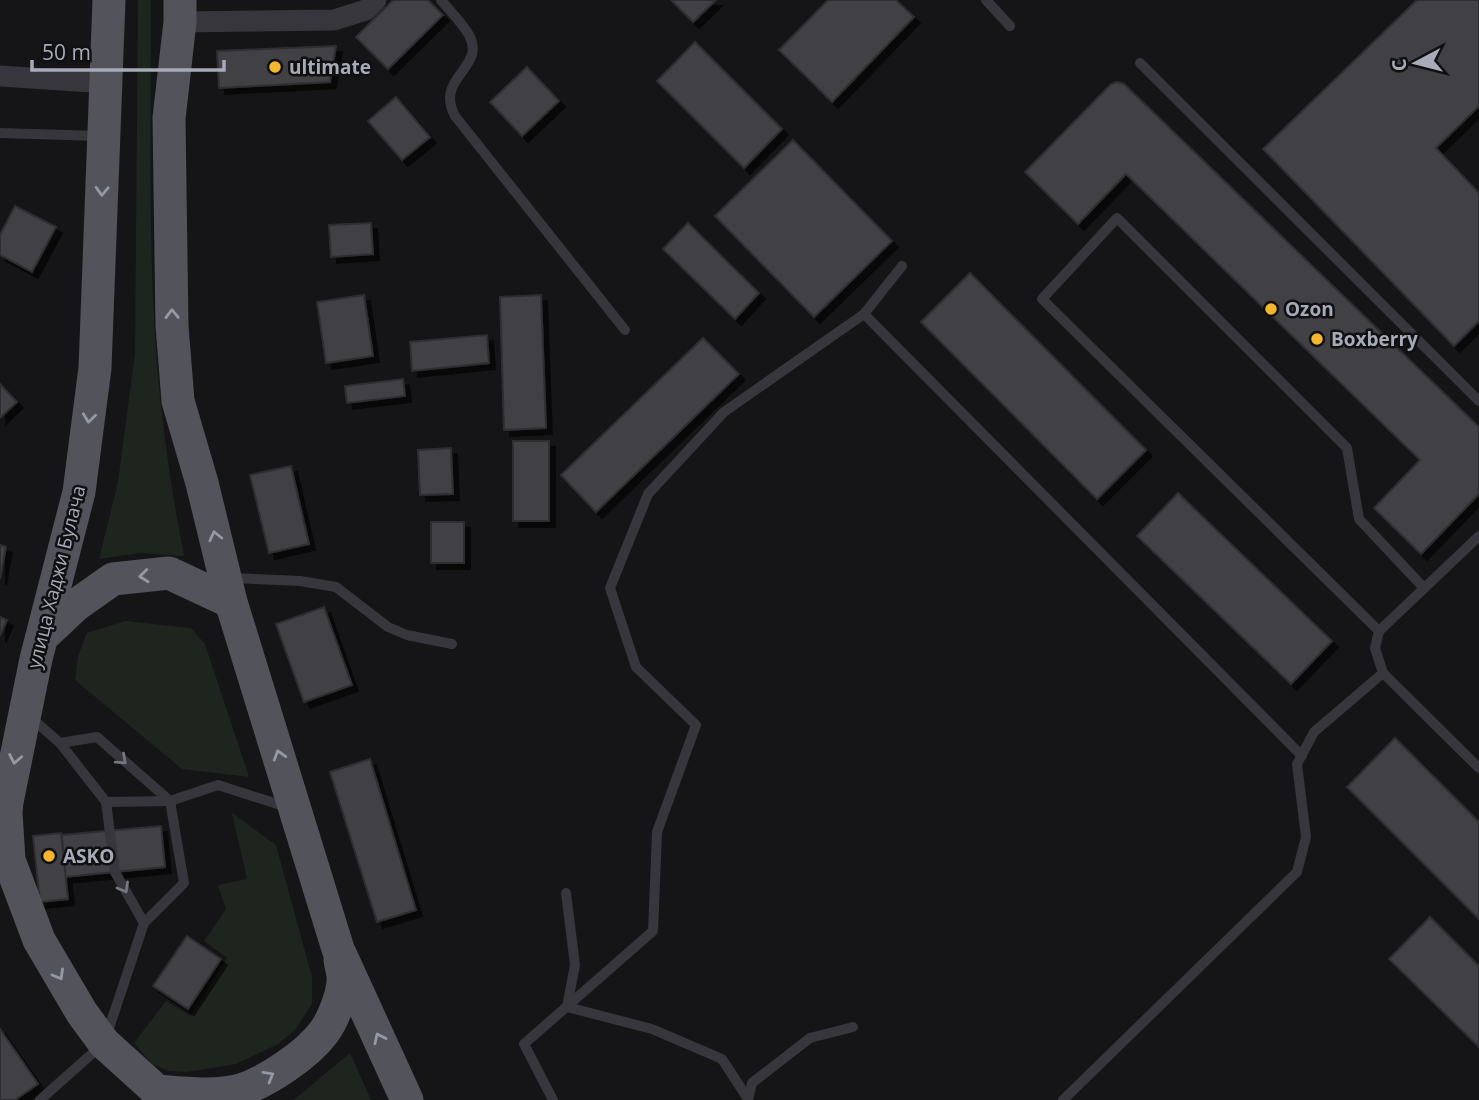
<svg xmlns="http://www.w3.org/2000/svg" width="1479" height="1100" viewBox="0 0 1479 1100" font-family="'Open Sans',sans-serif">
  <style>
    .green { fill: #1d251e }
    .building { fill: #3f4044; stroke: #2f2f33; stroke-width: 2; filter: url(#shadow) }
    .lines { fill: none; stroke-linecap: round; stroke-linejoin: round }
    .service { stroke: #36363c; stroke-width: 10 }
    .minor { stroke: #36363c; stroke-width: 21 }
    .primary { stroke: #52535b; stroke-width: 33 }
    .oneway { stroke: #9599a5 }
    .oneway2 { stroke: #747680 }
    .poi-dot { fill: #f5b62f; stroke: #101012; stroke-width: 2.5 }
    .labels { text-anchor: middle; stroke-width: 5; stroke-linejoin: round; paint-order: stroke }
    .poi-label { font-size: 19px; font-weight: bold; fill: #a6abb7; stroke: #101012; text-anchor: start }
    .street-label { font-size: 19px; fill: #a6abb7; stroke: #101012 }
  </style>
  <defs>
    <filter id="shadow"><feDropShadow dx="6" dy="6" stdDeviation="0" flood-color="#0009"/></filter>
  </defs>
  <rect width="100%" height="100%" fill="#151517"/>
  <g class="green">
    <path d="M138,0h13c0,117 -3,234 5,351 5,69 15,137 28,205l-43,-3 -42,6 19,-77 17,-129z"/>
    <path d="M125,621l66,7 14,16 44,133 -67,-8 -107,-89 3,-24 9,-23z"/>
    <path d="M232,813l44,32 36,132v27l-17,26 -17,14 -42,20 -49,8 -18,-1 -17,-7 -18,-21 32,-42 25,15 36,-58 -23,-17 22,-32 -8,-24 29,-6z"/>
    <path d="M350,1053l21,47h-78l2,-1z"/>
  </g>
  <g class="building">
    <path d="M393,0h35l15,15 -55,54 -32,-32z"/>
    <path d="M671,0h45l-23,22z"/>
    <path d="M828,0h68l18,17 -82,85 -53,-52z"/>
    <path d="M1417,0h62v106l-43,42 43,45v128l-25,25 -191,-197z"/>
    <path d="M695,42l87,87 -38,39 -87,-87z"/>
    <path d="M336,46l-6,36 -111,6 -2,-37z"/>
    <path d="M527,67l32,34 -37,35 -32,-34z"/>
    <path d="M1117,82l7,2 355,343v67l-58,60 -47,-46 46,-48 -294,-286 -48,50 -53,-52 86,-88z"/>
    <path d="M396,97l34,40 -28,23 -34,-39z"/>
    <path d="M793,140l99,101 -78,76 -99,-101z"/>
    <path d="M15,206l41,21 -24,45 -32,-17v-20z"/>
    <path d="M371,223l2,31 -42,3 -2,-32z"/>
    <path d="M688,223l71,70 -24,26 -72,-70z"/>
    <path d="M970,273l176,177 -49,49 -176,-177z"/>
    <path d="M364,295l9,61 -47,7 -9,-61z"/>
    <path d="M541,295l5,133 -42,2 -4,-133z"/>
    <path d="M487,335l2,28 -77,8 -2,-29z"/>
    <path d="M703,338l36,36 -143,138 -35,-37z"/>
    <path d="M403,379l2,17 -58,7 -2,-17z"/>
    <path d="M0,384l17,18 -17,16z"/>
    <rect x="513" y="441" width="36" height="80"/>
    <path d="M451,448l2,46 -33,1 -2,-45z"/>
    <path d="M291,466l18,78 -40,9 -19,-78z"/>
    <path d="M1178,493l154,148 -41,43 -154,-148z"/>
    <rect x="431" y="522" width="33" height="41"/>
    <path d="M0,545l6,2 -6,32z"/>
    <path d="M324,607l28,78 -48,17 -28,-78z"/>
    <path d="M0,617l7,3 -7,16z"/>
    <path d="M1395,738l84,84v97l-132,-132z"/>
    <path d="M370,759l46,151 -39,12 -47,-150z"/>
    <path d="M161,826l4,41 -100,10 -3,-42z"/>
    <path d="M61,833l7,66 -28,3 -7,-66z"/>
    <path d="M1430,917l49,49v81l-90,-88z"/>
    <path d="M187,936l34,23 -33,50 -35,-23z"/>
    <path d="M0,1029l38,55 -23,16h-15z"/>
  </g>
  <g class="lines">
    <g class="service">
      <path d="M441,0c9,11 21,23 28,35 18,33 -35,42 -14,81l170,214"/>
      <path d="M986,0l24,26"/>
      <path d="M1140,63l339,338"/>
      <path d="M0,133l99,3"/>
      <path d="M864,314l438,442"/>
      <path d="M231,578l69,3 36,6 52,40 19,8 45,9"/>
      <path d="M1379,631l-337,-332 75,-81 230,230 12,71 65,69"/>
      <path d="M1383,673l-8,-25 4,-17 100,-95"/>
      <path d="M30,717l30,26 37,-6 73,64 14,82 -40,40 -40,120 -64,57"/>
      <path d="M60,743l46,59 9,70 29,51"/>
      <path d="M106,802l64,-1 48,-16 72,23"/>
      <path d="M566,893l9,72 -8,42 85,22 70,30 26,40"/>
      <path d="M553,1100l-29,-56 129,-113 4,-99 39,-107 -60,-58 -26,-79 38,-94 76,-82 140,-98 38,-48"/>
      <path d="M748,1100l4,-17 58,-45 43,-11"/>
      <path d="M1063,1100l234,-228 9,-35 -9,-73 17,-32 69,-59 96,95"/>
    </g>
    <g class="minor">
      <path d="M180,22l154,-2 32,-10 10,-10"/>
      <path d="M0,76l107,7"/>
    </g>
    <g class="primary">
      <path d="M109,0l-14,368 -16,124 -43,167 -29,143 -1,11 3,47 30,80 43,73 22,30 63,57"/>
      <path d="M180,0v22l-11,96 3,208 6,75 24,82 29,119 107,347 69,151"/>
      <path d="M43,636l33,-31 37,-26 56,-6 62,29"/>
      <path d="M156,1091c26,2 59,6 85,-1 27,-9 67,-36 83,-58 9,-12 18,-36 19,-50 1,-7 -2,-15 -3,-22"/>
    </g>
  </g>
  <defs><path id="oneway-chevron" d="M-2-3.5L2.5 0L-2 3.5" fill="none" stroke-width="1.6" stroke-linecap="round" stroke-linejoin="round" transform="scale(1.75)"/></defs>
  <g class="oneway">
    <use href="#oneway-chevron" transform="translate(102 191) rotate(92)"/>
    <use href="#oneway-chevron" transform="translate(172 314) rotate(-91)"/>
    <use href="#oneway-chevron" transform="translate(89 418) rotate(97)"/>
    <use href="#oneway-chevron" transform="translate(215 536) rotate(-103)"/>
    <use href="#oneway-chevron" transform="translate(144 576) rotate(174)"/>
    <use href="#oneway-chevron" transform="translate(279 755) rotate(-107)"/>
    <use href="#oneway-chevron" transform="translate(15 759) rotate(101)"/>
    <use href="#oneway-chevron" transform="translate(59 975) rotate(60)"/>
    <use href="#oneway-chevron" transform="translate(379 1038) rotate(-115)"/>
    <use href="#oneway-chevron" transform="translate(269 1076) rotate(-30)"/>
  </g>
  <g class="oneway2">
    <use href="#oneway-chevron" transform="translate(122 760) rotate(42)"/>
    <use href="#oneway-chevron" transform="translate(124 888) rotate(60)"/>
  </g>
  <g class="poi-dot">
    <circle cx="275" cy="67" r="7"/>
    <circle cx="1271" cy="309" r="7"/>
    <circle cx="1317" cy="339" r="7"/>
    <circle cx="49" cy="856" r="7"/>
  </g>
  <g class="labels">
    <g class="poi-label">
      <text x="289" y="74">ultimate</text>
      <text x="1285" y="316">Ozon</text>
      <text x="1331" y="346">Boxberry</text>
      <text x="63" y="863">ASKO</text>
    </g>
    <g class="street-label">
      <text transform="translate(56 577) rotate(-76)" y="7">улица Хаджи Булача</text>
    </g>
  </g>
  <g transform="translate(1416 63) rotate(263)" stroke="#101012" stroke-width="5" paint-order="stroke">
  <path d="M0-5L12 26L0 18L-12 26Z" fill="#a6abb7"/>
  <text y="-10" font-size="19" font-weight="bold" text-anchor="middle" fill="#a6abb7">С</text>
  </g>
  <path d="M32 60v10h192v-10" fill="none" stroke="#a6abb7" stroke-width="3.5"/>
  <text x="42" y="60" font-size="21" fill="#a6abb7" stroke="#101012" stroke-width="5" paint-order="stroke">50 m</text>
</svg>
